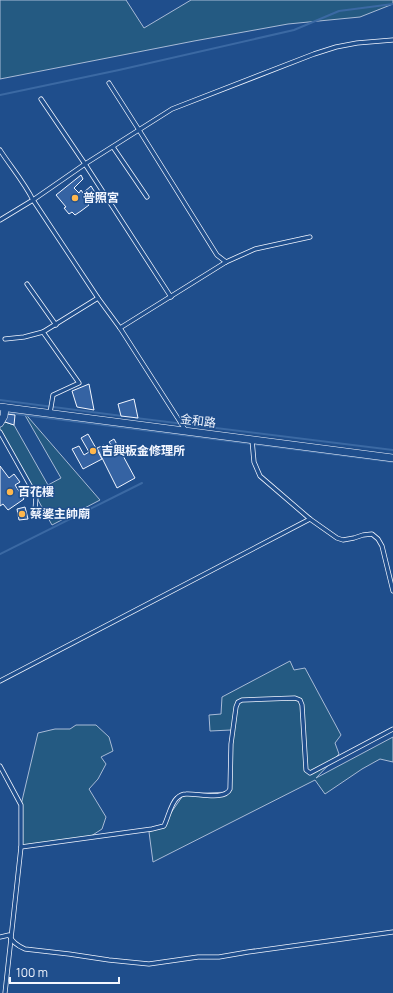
<svg xmlns="http://www.w3.org/2000/svg" width="393" height="993" viewBox="0 0 393 993" font-family="Manrope,'Noto Sans TC',sans-serif">
  <style>
    .green { fill: #245a82; stroke: #a8bbd7 }
    .lines { fill: none; stroke-linecap: round; stroke-linejoin: round }
    .stream { stroke: #3b69a3; stroke-width: 2 }
    .building { fill: #3563a3; stroke: #f2f6ff }
    .service-casing { stroke: #f2f6ff; stroke-width: 5 }
    .minor-casing { stroke: #f2f6ff; stroke-width: 8 }
    .service { stroke: #1f4e8c; stroke-width: 3.5 }
    .minor { stroke: #1f4e8c; stroke-width: 7 }
    .poi-dot { fill: #ffb74d; stroke: #1f4e8c; stroke-width: 1.5 }
    .labels { text-anchor: middle; stroke-width: 3; stroke-linejoin: round; paint-order: stroke }
    .poi-label { font-size: 12px; font-weight: bold; fill: #f2f6ff; stroke: #1f4e8c; text-anchor: start }
    .street-label { font-size: 12px; fill: #f2f6ff; stroke: #1f4e8c }
  </style>
  <rect width="100%" height="100%" fill="#1f4e8c"/>
  <g class="green">
    <path d="M0,0h126l18,28 47,-28h202v4l-33,13 -72,7 -94,17 -194,38z"/>
    <path d="M22,410l78,90 -48,25 -52,-93v-9l2,-2 12,4 34,60 13,-7z"/>
    <path d="M290,661l4,9 11,-2 36,67 -6,8 4,11 -23,24 77,-41v25l-13,-3 -18,10 -37,25 -10,-14 -162,82 -4,-30 15,-6 4,-9 16,-23 45,-2 2,-62 -21,1 -1,-16 12,-1 1,-17z"/>
    <path d="M76,725h20l13,12 4,14 -12,6 5,7 -8,15 -9,10 17,28 -4,12 -14,9 -67,9v-42l17,-72 17,-4h15z"/>
  </g>
  <g class="lines">
    <g class="stream">
      <path d="M0,95l119,-25 175,-40 45,-19 54,-7"/>
      <path d="M0,400l122,16"/>
      <path d="M0,412l393,50"/>
      <path d="M136,418l257,32"/>
      <path d="M0,554l142,-71"/>
    </g>
  </g>
  <g class="building">
    <path d="M81,175l2,4 -9,9 5,5 2,-3 2,3 8,-7 5,8 -10,7 3,4 -8,6 -6,4 -3,-3 -3,2 -5,-6 2,-1 -10,-12z"/>
    <path d="M89,384l5,26 -17,-3 -5,-16z"/>
    <path d="M134,399l4,19 -17,-2 -3,-12z"/>
    <path d="M7,414l8,1 -1,10 -12,-4z"/>
    <path d="M88,434l14,25 -19,10 -11,-20 7,-3 5,9 5,-3 -8,-14z"/>
    <path d="M114,439l21,39 -18,10 -20,-40 7,-3 2,4 6,-3 -3,-4z"/>
    <path d="M0,466l9,12 5,-4 6,8 -5,3 9,14 -16,11 -5,-6 -3,2z"/>
    <path d="M25,507l3,12 -9,1 -2,-11z"/>
  </g>
  <g class="lines">
    <g class="service-casing">
      <g id="service">
        <path d="M109,83l30,47 78,125 9,7"/>
        <path d="M41,99l44,65 86,133"/>
        <path d="M113,147l34,50"/>
        <path d="M0,150c11,17 24,32 33,50l65,98 22,30 66,103"/>
        <path d="M0,220l33,-20 52,-36 87,-55 142,-55 22,-7 21,-4 36,-3"/>
        <path d="M27,284l29,41"/>
        <path d="M120,328l106,-66 29,-13 55,-12"/>
        <path d="M5,339l19,-2 19,-5"/>
        <path d="M50,413l3,-18 26,-12 -36,-51 55,-34"/>
        <path d="M0,432l36,64 -1,15"/>
        <path d="M252,440l2,22 6,14 50,43 27,19 6,2 11,-2 9,-3 9,-1 6,5 4,7 11,45"/>
        <path d="M0,681l310,-162"/>
        <path d="M0,766l21,39v42l-16,146"/>
        <path d="M21,847l131,-18 12,-3c4,-8 7,-23 13,-28 2,-2 6,-4 9,-4 11,-1 39,7 44,-5l1,-45 5,-37 2,-5 4,-2 53,-2 5,2 2,5 4,65 4,3 83,-44"/>
        <path d="M0,937l9,-2c3,7 9,11 16,14l44,5 40,6 40,4 49,-7h21l29,-5 145,-20"/>
      </g>
    </g>
    <g class="minor-casing">
      <g id="minor">
        <path d="M0,407l393,51"/>
        <path d="M0,423l4,-7 1,-8"/>
      </g>
    </g>
    <use href="#service" class="service"/>
    <use href="#minor" class="minor"/>
  </g>
  <g class="poi-dot">
    <circle cx="75" cy="198" r="4"/>
    <circle cx="93" cy="451" r="4"/>
    <circle cx="10" cy="492" r="4"/>
    <circle cx="22" cy="514" r="4"/>
  </g>
  <g class="labels">
    <g class="poi-label">
      <text x="83" y="202">普照宮</text>
      <text x="101" y="455">吉興板金修理所</text>
      <text x="18" y="496">百花樓</text>
      <text x="30" y="518">蔡婆主帥廟</text>
    </g>
    <g class="street-label">
      <text transform="translate(198 421) rotate(7)" y="4">金和路</text>
    </g>
  </g>
  <path d="M10 977v6h109v-6" fill="none" stroke="#f2f6ff" stroke-width="2"/>
  <text x="16" y="977" font-size="12" fill="#f2f6ff" stroke="#1f4e8c" stroke-width="3" paint-order="stroke">100 m</text>
</svg>
